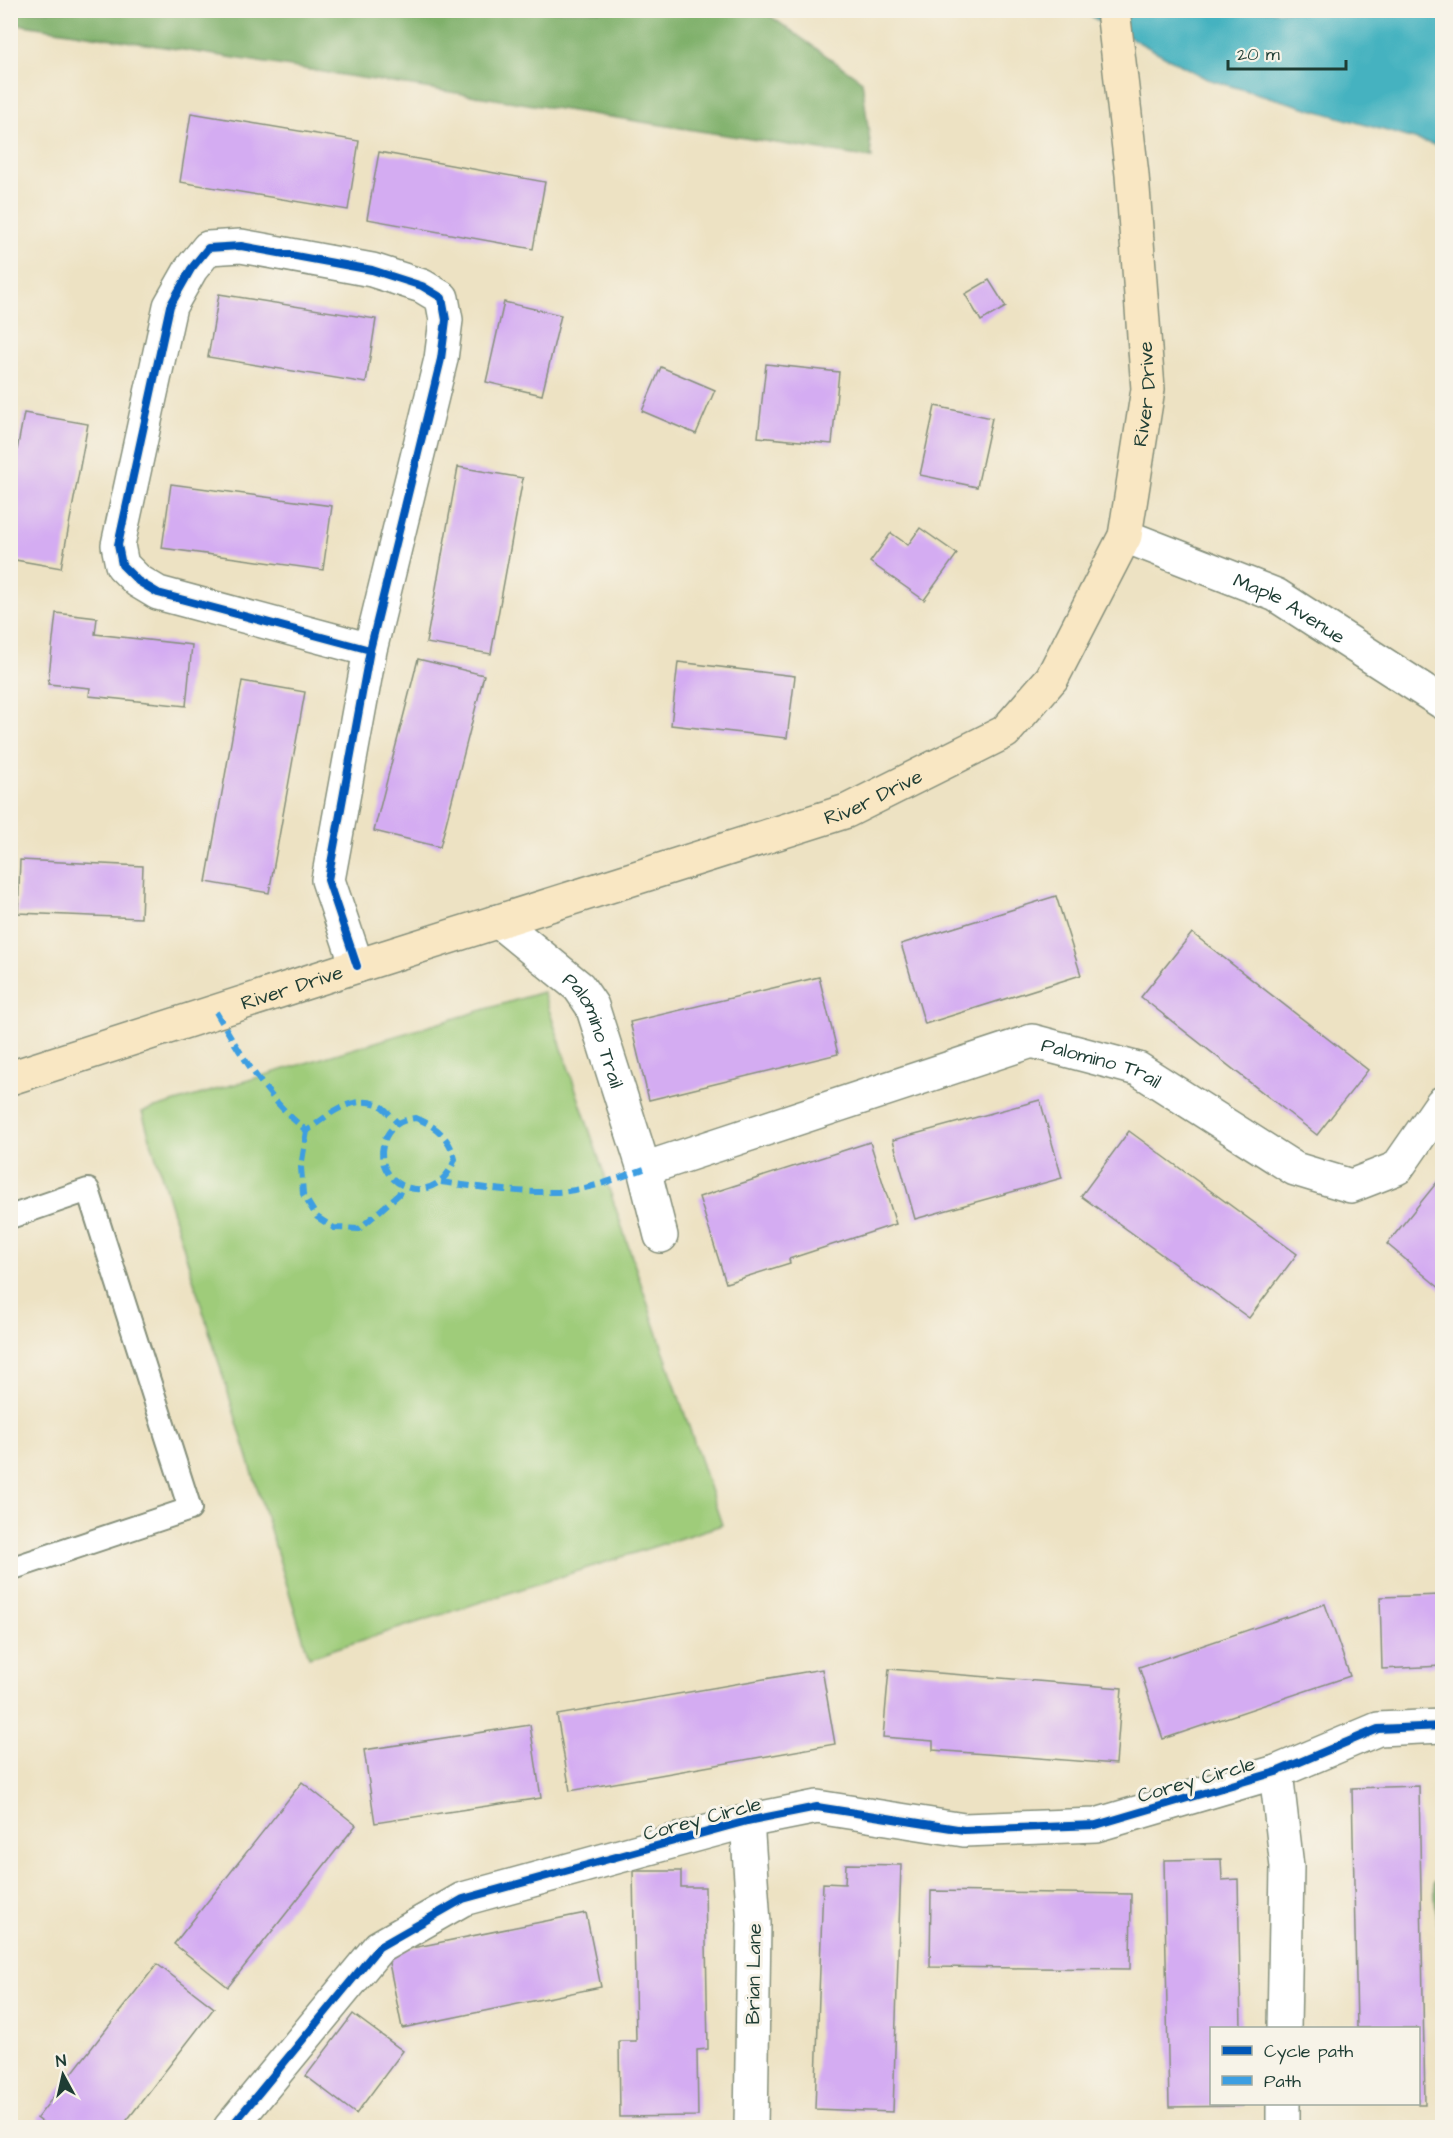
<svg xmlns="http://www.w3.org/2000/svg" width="1453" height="2138" viewBox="0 0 1453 2138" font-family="'Architects Daughter',sans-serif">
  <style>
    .green { fill: #9fcc7a; stroke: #5f8457; stroke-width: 1.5 }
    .forest { fill: #7fb06a; stroke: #4f764f; stroke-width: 1.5 }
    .water { fill: #44b2c0; stroke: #32787a; stroke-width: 1.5 }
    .building { fill: #d4acf2 }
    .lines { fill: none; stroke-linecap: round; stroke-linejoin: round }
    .service-casing { stroke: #86907c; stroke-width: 26 }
    .minor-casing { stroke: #86907c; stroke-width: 36 }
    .secondary-casing { stroke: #86907c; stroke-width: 36 }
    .service { stroke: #fff; stroke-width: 22 }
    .minor { stroke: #fff; stroke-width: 33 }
    .secondary { stroke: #f9e7c3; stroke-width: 33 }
    .quiet { stroke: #3c9ee2; stroke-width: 6; stroke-dasharray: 12 6; stroke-linecap: butt }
    .cycleway-casing { stroke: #f7f3e8; stroke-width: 11 }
    .cycleway { stroke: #0057b8; stroke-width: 8 }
    .labels { text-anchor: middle; stroke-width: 6; stroke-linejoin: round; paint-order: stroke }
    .street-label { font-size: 20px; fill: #1f3d34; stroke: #f7f3e8 }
  </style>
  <rect width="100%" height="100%" fill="#f7f3e8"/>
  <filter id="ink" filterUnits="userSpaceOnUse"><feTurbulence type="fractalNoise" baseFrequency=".0167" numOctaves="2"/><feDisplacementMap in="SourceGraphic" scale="12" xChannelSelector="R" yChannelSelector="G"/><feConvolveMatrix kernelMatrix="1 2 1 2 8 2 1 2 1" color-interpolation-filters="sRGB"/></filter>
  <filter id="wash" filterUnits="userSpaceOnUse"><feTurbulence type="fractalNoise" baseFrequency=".008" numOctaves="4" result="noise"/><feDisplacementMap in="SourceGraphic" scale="24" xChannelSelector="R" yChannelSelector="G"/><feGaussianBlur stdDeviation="1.35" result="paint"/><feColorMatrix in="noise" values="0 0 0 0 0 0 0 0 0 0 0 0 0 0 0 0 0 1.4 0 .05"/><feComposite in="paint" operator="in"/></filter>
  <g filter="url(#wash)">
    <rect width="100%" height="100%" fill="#ede2c3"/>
    <path class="green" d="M543,992l179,533 -413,132 -167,-545z"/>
    <g class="forest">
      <path d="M10,11h753l99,70 10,77 -861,-135z"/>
      <path d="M1442,1881v108l-8,-107z"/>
    </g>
    <path class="water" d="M1081,11h361v136l-235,-68z"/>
    <g id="blocks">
      <g class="building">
        <path d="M191,113l168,28 -11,69 -168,-28z"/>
        <path d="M379,152l166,30 -12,67 -166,-30z"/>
        <path d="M989,280l17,27 -25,14 -16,-27z"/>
        <path d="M219,294l157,25 -10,64 -158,-26z"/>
        <path d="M504,302l57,13 -19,80 -56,-13z"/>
        <path d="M766,364l73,8 -7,72 -74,-7z"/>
        <path d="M661,367l54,23 -19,44 -54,-23z"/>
        <path d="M935,406l57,12 -15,69 -57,-12z"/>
        <path d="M24,413l64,11 -27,144 -51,-9v-72z"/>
        <path d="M458,467l65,11 -32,176 -65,-11z"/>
        <path d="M171,484l161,22 -9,64 -161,-22z"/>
        <path d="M920,528l37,26 -33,46 -54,-38 21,-29 17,12z"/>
        <path d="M56,613l41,5 -2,16 97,11 -6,61 -97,-10 1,-8 -42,-4z"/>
        <path d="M418,659l66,16 -44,172 -66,-16z"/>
        <path d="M678,662l117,14 -8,62 -116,-13z"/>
        <path d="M242,681l63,11 -36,201 -63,-11z"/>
        <path d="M20,860l123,6 -2,52 -123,-5z"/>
        <path d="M1056,896l25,79 -156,49 -24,-80z"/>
        <path d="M1192,933l176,137 -51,65 -176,-138z"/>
        <path d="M819,977l19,77 -189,46 -19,-78z"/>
        <path d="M1040,1100l22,78 -147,41 -22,-79z"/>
        <path d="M1129,1131l168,123 -48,64 -168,-122z"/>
        <path d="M870,1142l26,82 -107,35 1,4 -64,20 -27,-86z"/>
        <path d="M1442,1176v114l-55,-46z"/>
        <path d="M1442,1595v71l-60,3 -2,-72z"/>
        <path d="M1325,1604l25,72 -187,63 -24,-72z"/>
        <path d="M822,1669l13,75 -265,47 -13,-76z"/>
        <path d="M889,1669l233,19 -6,76 -183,-14v-9l-50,-4z"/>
        <path d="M530,1725l11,73 -166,25 -11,-73z"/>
        <path d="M302,1782l54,43 -128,162 -54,-43z"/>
        <path d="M1419,1786l6,318h-7v-76h-61l-5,-240z"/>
        <path d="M1221,1859l1,21 16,-1 3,149h-29v76h31v2l-74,1 -5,-247z"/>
        <path d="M846,1864l55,1 -8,247 -78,-3 8,-226 22,1z"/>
        <path d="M633,1871h48v16h24l3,162 -11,1 1,66 -78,1 -1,-76h17z"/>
        <path d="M931,1891l200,3 -1,75 -200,-2z"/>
        <path d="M586,1913l15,74 -199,41 -15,-75z"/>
        <path d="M157,1964l57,44 -93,120h-71l-13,-10z"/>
        <path d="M353,2014l50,37 -47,63 -50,-38z"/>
      </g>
    </g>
  </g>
  <g filter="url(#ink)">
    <use href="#blocks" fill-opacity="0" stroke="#86907c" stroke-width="1.5"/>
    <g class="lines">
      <g class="service-casing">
        <path id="service" d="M10,1217l78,-27 102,319 -180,60"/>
      </g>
      <g class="minor-casing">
        <g id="minor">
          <path id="s1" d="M1125,536l151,59 166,107"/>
          <path id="s2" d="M498,921l81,66 13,19 52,163 388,-128 106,28 157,100 56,17 46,-18 45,-65"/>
          <path d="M357,966l-29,-86 42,-230 71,-291 5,-39 -4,-22 -20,-12 -50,-16 -131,-24 -33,2 -17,21 -21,37 -52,239 4,20 16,16 20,12 212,57"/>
          <path d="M644,1169l17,67"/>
          <path d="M1276,1772l11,95 -3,161"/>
          <path d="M747,1821l7,102 -3,205"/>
          <path d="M230,2128l149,-181 84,-48 284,-78 70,-14 147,23 132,-5 180,-53 102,-43 64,-3"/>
          <path d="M1283,2128v-24"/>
        </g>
      </g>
      <g class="secondary-casing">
        <g id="secondary">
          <path id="s3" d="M10,1078l347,-112 490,-155 158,-79 47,-54 73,-142 23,-147 -16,-214 -19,-165"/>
        </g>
      </g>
      <use href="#service" class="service"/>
      <use href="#minor" class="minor"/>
      <use href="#secondary" class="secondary"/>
      <g class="quiet">
        <path d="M216,1012c26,44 51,87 91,119 20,-15 42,-36 70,-27 7,2 15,14 21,19"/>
        <path d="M416,1118c21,9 33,19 39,41 -22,58 -90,22 -69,-22 6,-12 17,-18 30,-19z"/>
        <path d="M307,1131l-6,36 2,27 14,23 17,11 25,1 40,-35 3,-8"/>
        <path d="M441,1182c37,5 76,11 114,10 31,-1 61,-13 89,-23"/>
      </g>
      <g class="cycleway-casing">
        <g id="cycleway">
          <path d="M357,966l-29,-86 42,-230 71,-291 5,-39 -4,-22 -20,-12 -50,-16 -131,-24 -33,2 -17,21 -21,37 -52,239 4,20 16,16 20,12 212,57"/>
          <path d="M230,2128l149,-181 84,-48 284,-78 70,-14 147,23 132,-5 180,-53 102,-43 64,-3"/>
        </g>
      </g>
      <use href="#cycleway" class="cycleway"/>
    </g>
  </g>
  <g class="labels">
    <g class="street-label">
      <text dy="7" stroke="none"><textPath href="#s3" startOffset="1430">River Drive</textPath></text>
      <text dy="7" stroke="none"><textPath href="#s1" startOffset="180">Maple Avenue</textPath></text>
      <text dy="7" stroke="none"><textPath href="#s3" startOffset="908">River Drive</textPath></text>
      <text dy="7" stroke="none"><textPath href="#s3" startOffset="296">River Drive</textPath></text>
      <text dy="7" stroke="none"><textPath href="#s2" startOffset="150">Palomino Trail</textPath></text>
      <text dy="7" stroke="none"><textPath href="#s2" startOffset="780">Palomino Trail</textPath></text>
      <text transform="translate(1196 1779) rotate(-16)" y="7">Corey Circle</text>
      <text transform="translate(702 1818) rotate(-15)" y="7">Corey Circle</text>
      <text transform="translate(753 1974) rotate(-89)" y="7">Brian Lane</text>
    </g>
  </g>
  <rect width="1453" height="2138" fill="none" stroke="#f7f3e8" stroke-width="36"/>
  <rect x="1210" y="2027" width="210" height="78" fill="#f7f3e8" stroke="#a1aaa0" stroke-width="1.5"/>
  <rect x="1222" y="2046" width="30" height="9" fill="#0057b8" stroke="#a1aaa0" stroke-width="1.5"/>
  <text x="1264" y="2057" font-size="18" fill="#1f3d34">Cycle path</text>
  <rect x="1222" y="2076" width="30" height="9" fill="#3c9ee2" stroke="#a1aaa0" stroke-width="1.5"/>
  <text x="1264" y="2087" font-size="18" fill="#1f3d34">Path</text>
  <g transform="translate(63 2075) rotate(352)" stroke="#f7f3e8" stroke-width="4.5" paint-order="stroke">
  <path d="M0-4.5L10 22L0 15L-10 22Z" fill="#1f3d34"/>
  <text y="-9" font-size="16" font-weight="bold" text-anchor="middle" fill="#1f3d34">N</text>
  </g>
  <path d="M1228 60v9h118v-9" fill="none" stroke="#1f3d34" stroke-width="3"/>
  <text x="1237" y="60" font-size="18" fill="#1f3d34" stroke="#f7f3e8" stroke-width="4.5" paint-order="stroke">20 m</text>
</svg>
